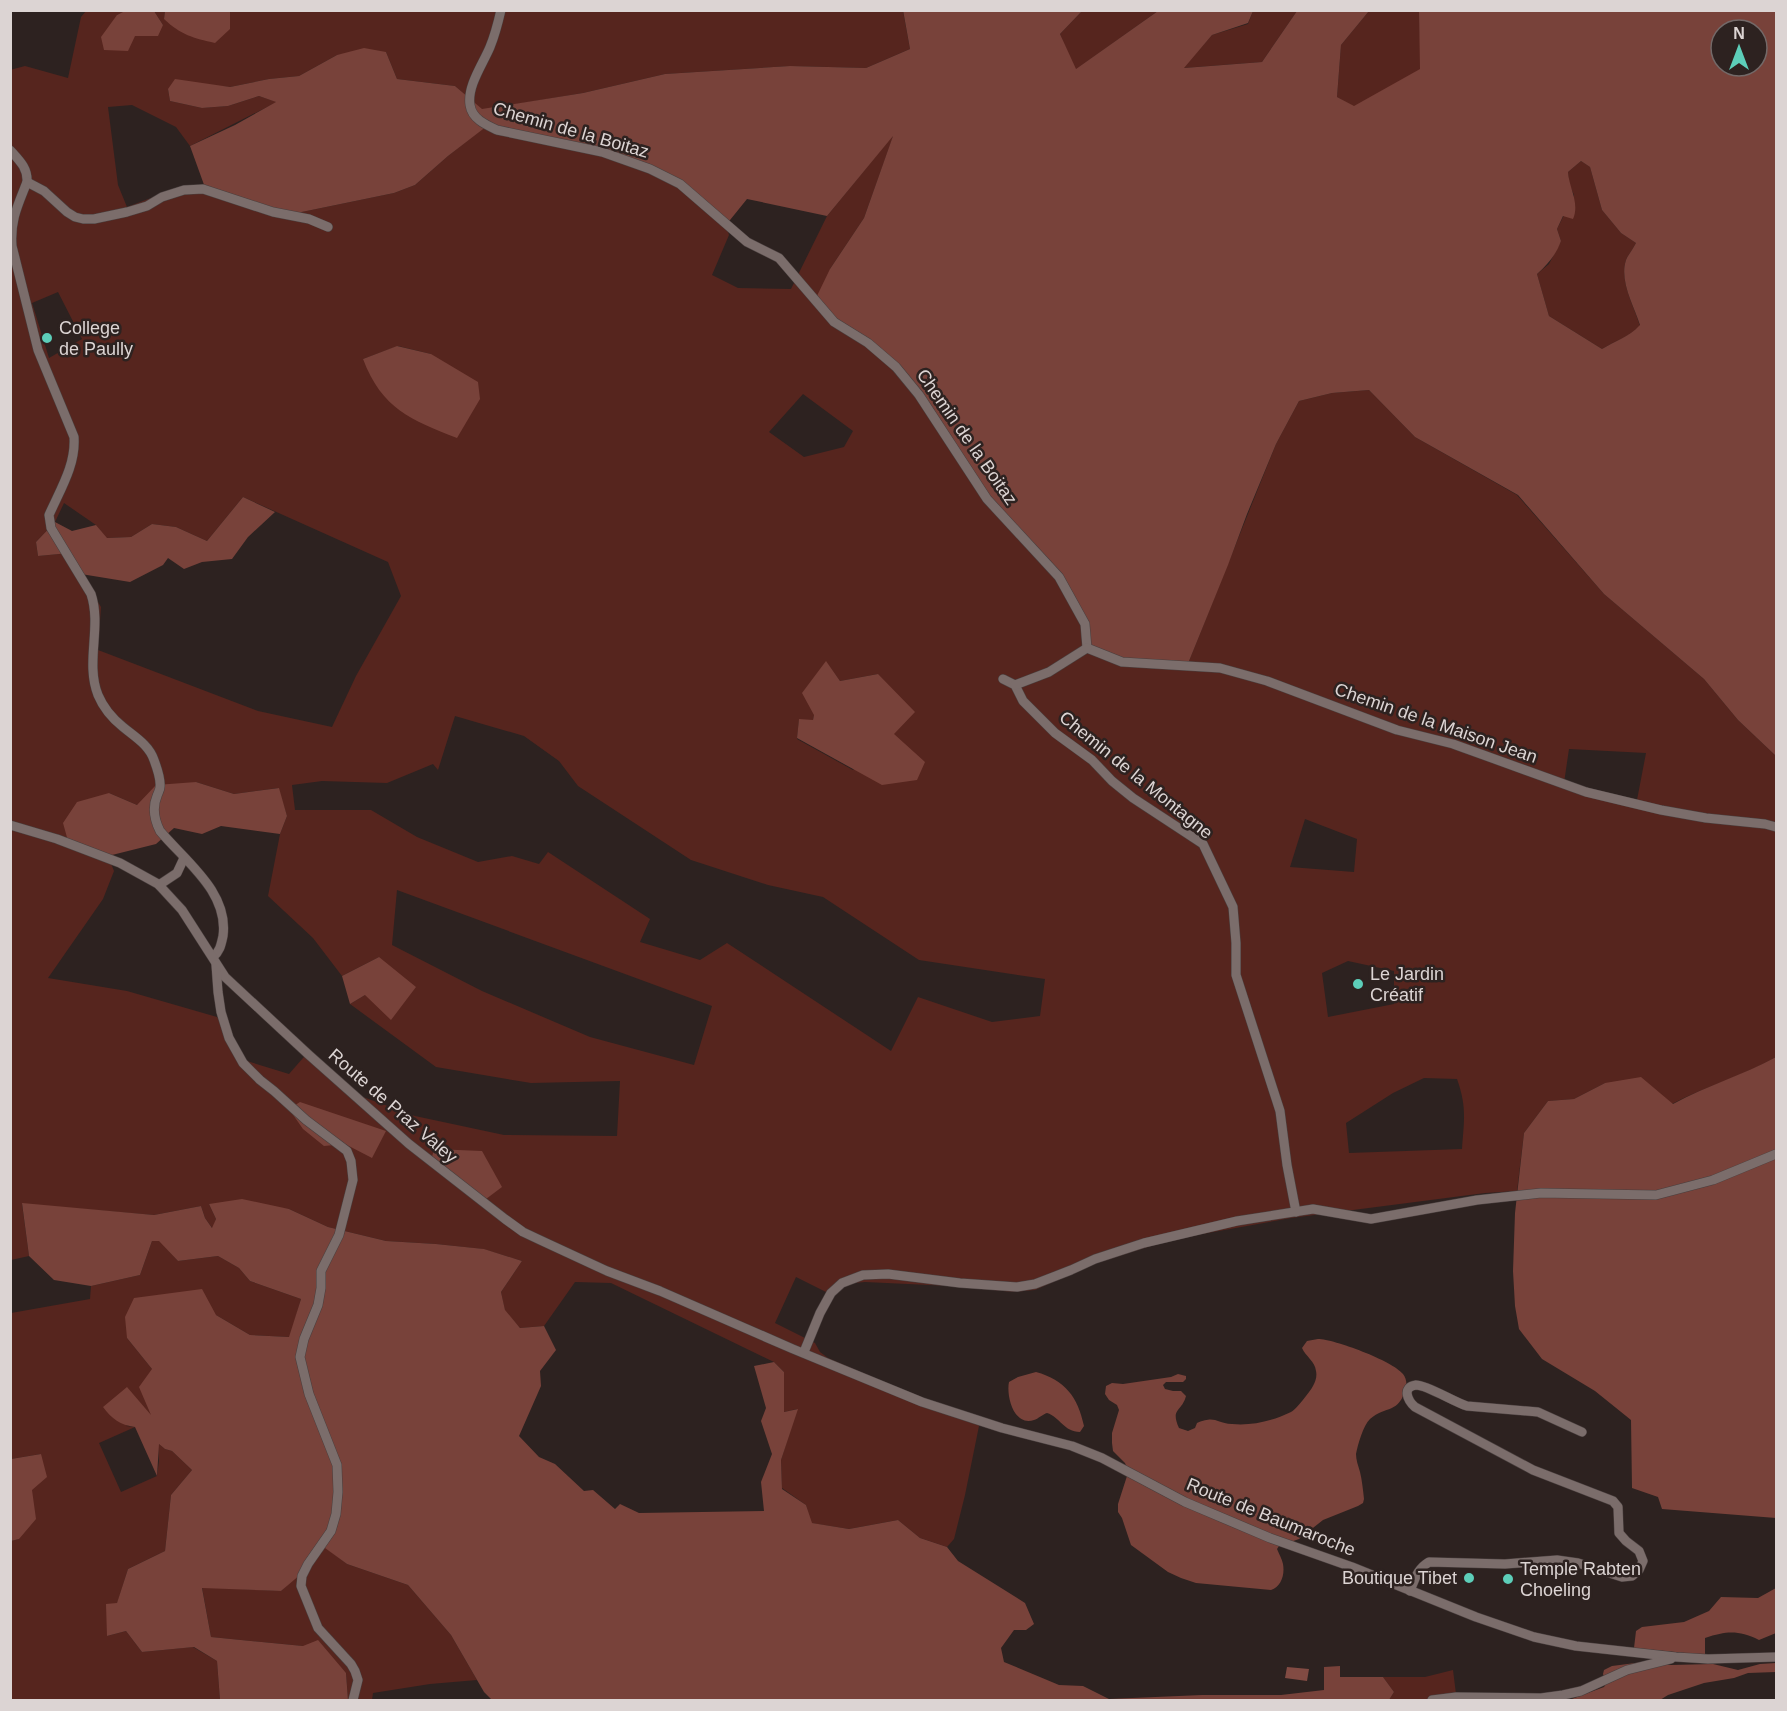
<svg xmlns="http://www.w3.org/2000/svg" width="1787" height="1711" viewBox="0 0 1787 1711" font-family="Helvetica,sans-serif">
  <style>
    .green { fill: #56251e; fill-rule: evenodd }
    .forest { fill: #78423a; fill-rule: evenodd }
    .water { fill: #824b43 }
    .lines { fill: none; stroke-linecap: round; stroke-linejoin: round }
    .minor-casing { stroke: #493f3e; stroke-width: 10 }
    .minor { stroke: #7b6d6b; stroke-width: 9 }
    .poi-dot { fill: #5dceb9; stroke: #2d2220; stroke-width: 2 }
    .labels { text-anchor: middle; stroke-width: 5; stroke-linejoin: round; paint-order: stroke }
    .street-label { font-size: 18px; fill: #dcd4d3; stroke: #2d2220 }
    .poi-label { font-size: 18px; fill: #dcd4d3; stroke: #2d2220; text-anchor: start }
  </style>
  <rect width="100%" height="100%" fill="#2d2220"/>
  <g class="green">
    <path d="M230,10l673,1 7,38 -44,19 -76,-2 -125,8 -82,19 -101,17 -27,-24 -58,-7 -11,-27 -49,3 -38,21 -30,3 -39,8 -25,-2 -37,4 2,12 32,7 26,-2 31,-10 18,6 -87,44 -14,-19 -44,-22 -24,2 10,78 9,22 45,-17 35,3 85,21 102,-21 21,-8 33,-29 39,-31 88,20 105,39 46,41 3,10 -17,40 26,13 53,1 36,-73 67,-82 -30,84 -34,51 38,74 319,323 89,-222 23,-43 33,-8 37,-3 46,47 102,58 87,99 100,85 34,41 38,36v301c-33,19 -70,29 -104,47l-67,-21 -31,16 -26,2 -24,32 -7,58 -32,2 -194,25 -100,18 -37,9 -57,18 -62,27 -21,2 -63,-6 -86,-4c-16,1 -20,2 -31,14l-38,-19 -21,46 40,20 5,9 8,6 96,41 60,19 -5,8 -14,69 -11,44 -7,8 -27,-9 -22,-18 -49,9 -38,-6 -5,-18 -24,-17 -1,-28 16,-51 -13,3v-40l-10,-10 -163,-79 -36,-1 -31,44 -24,2 -15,-17 -4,-19 21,-31 -39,-12 -47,-5 -50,-3 -58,-14 -39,-18 -80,-5 7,15 -3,10 -8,-11 -4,-12 -47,9 -132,-11 7,52 -18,4 -1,-1190 15,-4 43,12 13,-61 5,-6h41l-10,4 17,21 29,-11 -9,-14h11l-1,8 67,-7zM58,292l24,47 -33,19 -17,-55zM398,346l33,8 -68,5zM803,394l50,37 -9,16 -40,10 -35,-25zM243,497l145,65 13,34 -45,80 -24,51 -74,-16 -160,-61 3,-43 -20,-33 -11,-21 -32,3 -2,-14 19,-20 9,-19 32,22 10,13 25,-1 21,-13 24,3 31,14zM826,662l14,19 38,-7 15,60 -40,36 -56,-31 2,-19h14zM455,716l69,20 35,25 19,25 113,74 77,25 55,12 96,63 126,19 -5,37 -48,6 -74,-25 -27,54 -164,-108 -27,17 -60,-18 10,-23 -102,-67 -9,12 -27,-8 -34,6 -61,-25 -46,-27h-76l-3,-25 30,-4 65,2 46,-19 5,6zM1569,749l77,4 -9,47 -73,-17zM196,782l38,12 44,-6 9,28 -7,18 -12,62 45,42 29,38 37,-19 -14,38 -15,9 86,63 95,16 89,-2 -3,55 -113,-1 -89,-19 -52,-19 -53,-47 -21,24 -42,-13 -30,-44 -90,-26 -79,-13 55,-79 11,-28 -6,-15 1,-63 28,12zM1305,819l52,20 -3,33 -64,-5zM397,890l315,116 -18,59 -104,-28 -108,-46 -90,-46zM1348,961l46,10v33l-66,13 -6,-44zM1424,1078l33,1c10,28 7,41 5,70l-113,4 -3,-30 47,-30z"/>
    <path d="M1082,11h76l-83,59 -15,-36z"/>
    <path d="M1253,11h44l-35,51 -79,6 29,-33 36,-11z"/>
    <path d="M1369,11h50l2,58 -67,38 -17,-10 4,-52z"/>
    <path d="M1581,161l9,6 12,43 19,23 15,10c-3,6 -8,12 -10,17 -7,21 8,46 14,66 -11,11 -25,15 -38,23l-53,-33 -12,-42 12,-10 12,-23 -4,-12 17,-34 -5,-11 -1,-12z"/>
    <path d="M152,1241h8l18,20 40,-5 21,12 11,13 51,18 -11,38 -40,-2 -34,-20 -89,23 25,31v48l-26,9 9,1 -36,16 22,49 36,-16 2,-15 -1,-18 7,6 7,2 20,19 -21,25 -6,56 -37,18 -21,67 19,-5 16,21 51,-5 24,14 3,39h-209v-159l8,-2 22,-85 -30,5v-146l79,-14 1,-13 49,-11z"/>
    <path d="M325,1547l22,17 61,21 43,50 26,45 -47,4 -57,9 -1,7h-24l-2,-27 -43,-27 -92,-9 -9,-50 79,4z"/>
    <path d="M1453,1670l3,24 85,1 39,-6 -15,11h-176l5,-8 -11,-15h42z"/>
  </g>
  <g class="forest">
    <path d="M127,10l27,1 9,14 -5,11h-23l-7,15 -24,-1 -3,-13 16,-22z"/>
    <path d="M230,10v19l-15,14c-22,-5 -34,-8 -51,-24l1,-8z"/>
    <path d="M903,10l179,1 -22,23 16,35 82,-58h95l-5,12 -36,12 -28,33 78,-6 35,-51h72l-28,34 -4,52 17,9 66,-37 -1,-58h357v745l-38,-36 -34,-41 -100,-85 -86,-99 -103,-58 -46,-47 -37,3 -33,8 -23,43 -29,70 -19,51 -41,101 -65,-4 -35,-14 -2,-24 -26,-47 -72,-78 -91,-132 -62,-45 -19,-22 15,-31 34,-51 29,-82 -66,80 -80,-17 -21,26 -46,-41 -30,-15 -163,-43 -39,30 -33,29 -21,8 -102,21 -85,-21 -17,-47 45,-21 41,-23 -17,-6 -31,10 -26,2 -32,-7 -2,-12 7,-10 55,8 39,-8 30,-3 38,-21 27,-7 22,4 11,27 58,7 27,23 101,-16 82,-19 125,-8 76,2 44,-19zM1721,30h36v36h-36zM1581,161l9,6 12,43 19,23 15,10c-3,6 -8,12 -10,17 -7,21 8,46 14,65 -11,12 -25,16 -38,24l-53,-33 -12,-42c11,-10 19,-19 24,-33l-4,-12 6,-13 10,3c7,-16 -4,-31 -5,-47z"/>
    <path d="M397,346l34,8 47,28 2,17 -23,39c-46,-18 -75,-29 -94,-79z"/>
    <path d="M243,497l32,15 -27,25 -16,22 -30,3 -18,7 -16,-11 -5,7 -33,17 -49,-8 -11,-21 -32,3 -2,-14 19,-20 17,9 24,-6 11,13 24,-1 21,-13 24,3 31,14z"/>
    <path d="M826,661l14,20 38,-7 37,38 -21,22 31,28 -8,18 -35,5 -85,-47 2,-19 14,1 1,-5 -12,-22z"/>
    <path d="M196,782l38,12 45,-6 8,28 -7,18 -59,-8 -19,8 -28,-6 -18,16 -48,12 -40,-15 -5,-18 14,-21 32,-9 28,12 19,-20z"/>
    <path d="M379,957l37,30 -25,33 -26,-25 -15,9 -8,-28z"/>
    <path d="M1776,1057v461l-114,-9 -4,-12 -26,-9 -1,-68 -36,-29 -53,-32 -23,-30 -4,-23 -2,-35 2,-58 9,-80 24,-32 26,-2 31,-16 36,-6 32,27c33,-18 70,-29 103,-47z"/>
    <path d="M300,1102l86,29 -14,27 -27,-14 -21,2 -21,-17 -14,-20z"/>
    <path d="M434,1149l48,2 20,36 -16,12 -54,-42z"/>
    <path d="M242,1199l47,10 39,18 58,14 50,3 48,5 38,12 -21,31 4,18 15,18 24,-2 12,24 -16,21 1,15 -22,50 20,21 16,7 29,27 9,-1 22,19 5,-5 19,9 125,-2 -3,-29 11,-28 -11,-33 5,-13 -12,-42 20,-4 10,10v40l14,-3 -17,51 1,29 24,16 6,18 37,6 49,-9 22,18 27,9 11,14 67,42 9,21 -8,6h-12l-13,18 3,14 55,23 24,1 26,13 93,-4h79l43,-5v-23l16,-1v11h43l11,15 -5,8h-897l-8,-8 -33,-57 -43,-50 -61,-21 -22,-16 -11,15 -33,28 -79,-3 9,49 92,9 15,-6 28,33 2,27h-128l-3,-39 -23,-14 -52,5 -16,-21 -19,5 -1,-32 11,-1 11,-34 37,-18 6,-56 21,-25 -20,-19 -7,-2 -6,-5 -2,32 -22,-49c-15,-2 -23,-8 -32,-20l24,-20 24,28 -12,-28 13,-18 -25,-31 -2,-21 9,-19 68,-9 14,26 34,20 39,2 12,-38 -51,-18 -11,-13 -21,-12 -40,5 -19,-20h-7l-12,34 -49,11 -37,-6 -25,-24 -7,-53 132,12 47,-9 4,12 7,10 4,-9 -7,-15z"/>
    <path d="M1318,1339c16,0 75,22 85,35 3,4 4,9 3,13 -7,28 -20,18 -36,32 -7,7 -12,25 -14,35 0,6 2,11 4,18 2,8 3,18 4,27l-1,4 -5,3 -35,14 -24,19 -20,7 -2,3c2,5 5,10 6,15 2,11 -2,23 -12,26l-75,-7 -15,-5 -13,-6 -37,-27 -9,-27 -4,-6v-8l9,-28v-8l-2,-5 -12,-12 -1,-8v-10l7,-23 -2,-5 -8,-5 -4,-6 1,-8 6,-3 11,1 48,-7 7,-3 8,2v3l-3,3h-17l-3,3 2,4 8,2h8l5,5c-4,16 -16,12 -7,32l9,3 7,-3 2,-5c19,-8 18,0 35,1 19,2 41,-3 59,-12 5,-3 11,-11 15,-16 6,-7 12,-16 10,-25 -1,-10 -10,-14 -14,-23l5,-7z"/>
    <path d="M1036,1372c29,8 42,25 48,54l-4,6c-16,0 -20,-15 -33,-19 -4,1 -9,6 -13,7 -20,7 -28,-24 -25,-38l9,-5z"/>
    <path d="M41,1454l6,23 -15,13 4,29 -17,20 -8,2v-82z"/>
    <path d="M1776,1588v45l-17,7c-21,-10 -32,-9 -54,-2v17l-71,-7 2,-17 6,-4 42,-5 25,-11 12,-14 37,1z"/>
    <path d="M1643,1662l28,3 42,-1 25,6 22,-6 16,-1v9l-28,1 -14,5 -30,5 -36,12 -8,5h-91l35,-13 2,-3 -3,-10 1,-4 8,-4z"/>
  </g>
  <path class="water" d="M1287,1667l22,2 -2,12 -22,-3z"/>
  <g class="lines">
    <g class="minor-casing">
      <g id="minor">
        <path d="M501,10c-3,13 -6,25 -11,37 -7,17 -23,39 -20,58 2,14 16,20 27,25l105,22 48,17 30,15 67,58 32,16 55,64 34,21 28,24 23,28 68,104 72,78 26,47 2,24"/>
        <path d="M10,150c9,10 18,18 17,32 -9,23 -17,38 -15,64l26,104 36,87c2,28 -14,53 -25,78l2,13 40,66c11,33 -6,68 7,101 5,12 15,24 25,32 12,10 26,18 31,33 3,8 7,19 6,27 0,3 -2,6 -3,9 -5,12 -3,23 3,35 25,30 69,61 63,105 -2,9 -3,15 -10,21"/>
        <path d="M27,182l17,9 23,21 8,5 8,2h11l33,-7 20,-6 15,-9 22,-7 19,-1 70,23 36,7 19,8"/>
        <path d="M1087,648l35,14 98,6 47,13 130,49 56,14 133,48 75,18 45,8 59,6 11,3"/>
        <path d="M1003,679l12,6 8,16 32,32 37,27 20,21 21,17 70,46 30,63 3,36v32l44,136 7,54 9,47"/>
        <path d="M1015,685l34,-13 38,-24"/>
        <path d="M10,825l47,14 63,24 38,21 24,26 43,67 84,78 100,89 96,75 18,13 17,8 67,31 53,20 133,58 129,53 80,26 70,18 30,12 83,44 85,36 82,29 124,50 58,20 42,9 100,11 32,2 68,-2"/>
        <path d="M159,885l18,-12 7,-15"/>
        <path d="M216,965l2,27 3,20 8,26 14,25 17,17 14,11 32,29 41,31 4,10 2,19 -14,55 -18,36v17l-3,17 -14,34 -4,18 9,37 28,71 1,27 -2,22 -5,17 -23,33 -6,12 -1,10 17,42 33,36 4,7 3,9 -5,20"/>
        <path d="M804,1352l16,-39 11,-20 11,-10 21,-8 25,-1 72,9 57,4 18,-3 36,-14 24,-11 49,-16 93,-22 76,-12 58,10 106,-19 64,-7 115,2 57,-15 63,-26"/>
        <path d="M1410,1591c5,-12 7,-22 19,-29l76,2 52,-4 21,3 44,14 10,-1 7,-6 4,-9 -4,-10 -13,-10 -7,-8 -1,-26 -5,-6 -80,-31 -118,-63c-7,-6 -14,-20 1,-22 11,0 38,17 51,21l71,6 44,20"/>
        <path d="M1432,1700l24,-3 85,1 22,-3 18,-4 46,-21 44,-11"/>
      </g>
    </g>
    <use href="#minor" class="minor"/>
  </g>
  <g class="poi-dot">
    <circle cx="47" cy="338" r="6"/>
    <circle cx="1358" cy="984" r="6"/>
    <circle cx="1469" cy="1578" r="6"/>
    <circle cx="1508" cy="1579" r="6"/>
  </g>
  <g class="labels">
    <g class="street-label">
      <text transform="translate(571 130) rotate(16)" y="6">Chemin de la Boitaz</text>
      <text transform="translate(967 437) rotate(55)" y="6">Chemin de la Boitaz</text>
      <text transform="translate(1436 723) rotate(19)" y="6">Chemin de la Maison Jean</text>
      <text transform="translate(1136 775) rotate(39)" y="6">Chemin de la Montagne</text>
      <text transform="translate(393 1106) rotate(41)" y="6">Route de Praz Valey</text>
      <text transform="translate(1271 1517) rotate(22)" y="6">Route de Baumaroche</text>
    </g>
    <g class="poi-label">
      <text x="59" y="334">College<tspan x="59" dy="21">de Paully</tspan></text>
      <text x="1370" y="980">Le Jardin<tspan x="1370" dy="21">Créatif</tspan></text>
      <text x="1520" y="1575">Temple Rabten<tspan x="1520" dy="21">Choeling</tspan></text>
      <text x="1457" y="1584" text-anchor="end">Boutique Tibet</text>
    </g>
  </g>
  <rect width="1787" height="1711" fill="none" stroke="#dcd4d3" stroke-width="24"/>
  <g transform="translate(1739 48)"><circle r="28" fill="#2d2220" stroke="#736968" stroke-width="1.5"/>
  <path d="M0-4.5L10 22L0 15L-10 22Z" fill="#5dceb9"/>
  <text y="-9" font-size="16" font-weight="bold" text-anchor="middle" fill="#dcd4d3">N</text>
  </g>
</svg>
